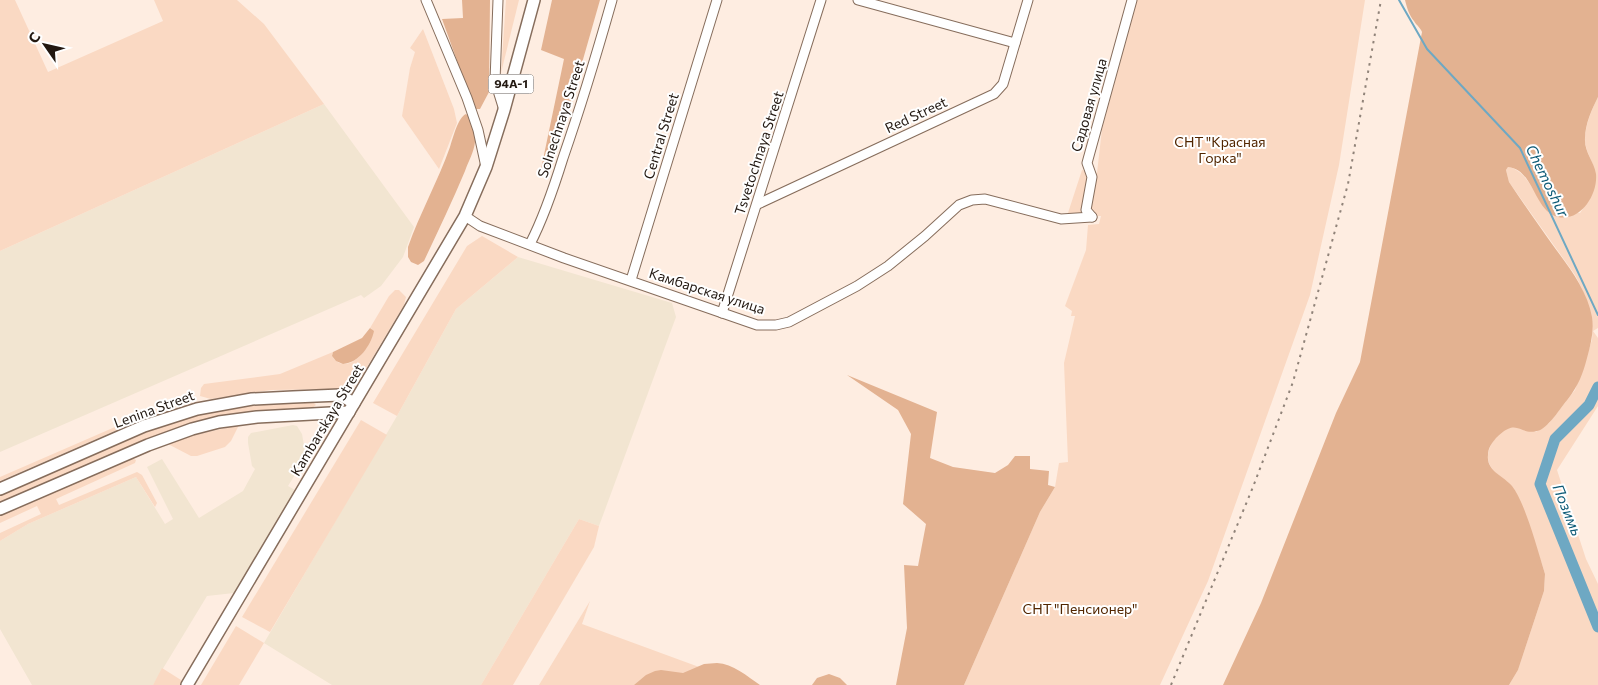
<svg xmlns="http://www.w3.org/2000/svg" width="1598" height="685" viewBox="0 0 1598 685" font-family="Commissioner,sans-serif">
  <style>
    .commercial { fill: #f2e5d1 }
    .green { fill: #fad9c3 }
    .forest { fill: #e3b291 }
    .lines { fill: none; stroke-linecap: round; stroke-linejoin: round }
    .stream { stroke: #6ea8c3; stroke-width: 2 }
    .river { stroke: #6ea8c3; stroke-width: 11 }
    .minor-casing { stroke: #866d5c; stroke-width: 11 }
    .major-casing { stroke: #866d5c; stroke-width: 14 }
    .minor { stroke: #fff; stroke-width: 9 }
    .major { stroke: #fff; stroke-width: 11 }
    .rail { stroke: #908379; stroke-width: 2; stroke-dasharray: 2.5 5; stroke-linecap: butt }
    .labels { text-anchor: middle; stroke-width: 4; stroke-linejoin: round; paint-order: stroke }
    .shield { fill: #fff; stroke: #645d58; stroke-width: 1 }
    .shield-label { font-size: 12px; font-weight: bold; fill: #221811 }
    .street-label { font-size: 14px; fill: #221811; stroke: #fff }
    .park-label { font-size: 14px; fill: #522600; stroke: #fff }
    .water-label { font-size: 15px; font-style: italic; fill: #0e5b77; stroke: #fff }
  </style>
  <rect width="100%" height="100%" fill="#feede1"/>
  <g class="commercial">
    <path d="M324,104l90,123 -11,30 -22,29 -17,12 -3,-3 -361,157v-201z"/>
    <path d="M518,257l154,46 4,14 -77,209 -20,-7 -98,166h-149l-68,-42 133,-227 59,-107z"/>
    <path d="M293,425l4,1 5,8 4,23 -18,29 7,4 -61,103 -27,3 -54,89h-121l-32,-56v-88l28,-17 108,-47 29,47 8,-5 -26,-52 15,-8 37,59 44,-27 12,-22 -3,-3 -4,-23v-6l3,-4z"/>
  </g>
  <g class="green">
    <path d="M0,0h15l33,72 115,-51 -9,-21h83l27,24 60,80 -324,147z"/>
    <path d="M506,0h13l-18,73z"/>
    <path d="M1137,0h228l-26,165 -29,130 -102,286 -48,104h-196l76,-173 15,-25 4,-24 9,-1 -4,-99 11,-47h-4l1,-5 -7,-5 21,-56 2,-25 11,-1 2,-8h-34l15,-46 15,3 5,-44z"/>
    <path d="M423,29l31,80 3,14 -18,46 -37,-53 8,-48 5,-16 -5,-4z"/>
    <path d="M1598,97v231l-5,3 5,7v68l-41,64 29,89 12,25v101h-89l9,-15 26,-79 1,-17 -3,-10 -26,-72c-7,-10 -19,-16 -25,-25 -10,-14 7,-39 22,-40 8,0 16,4 23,5l13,-9 26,-33 17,-50c2,-24 -6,-45 -17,-65l-66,-93 -3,-12 2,-3c17,2 27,27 36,40l36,6c9,-12 18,-33 13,-48 -3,-9 -8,-16 -8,-26 0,-14 7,-30 13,-42z"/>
    <path d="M482,236l36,21 -62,52 -59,107 -24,-13 94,-157z"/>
    <path d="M395,290h4l7,7 -2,8 -43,72 -10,9 -14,3 -66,1 -60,9 -11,-3 1,-8 3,-4 76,-10 53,-22 -1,4c15,23 41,-9 40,-27l-2,-1 19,-32z"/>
    <path d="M184,397l4,4 -2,3 -23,6 -163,71v-4z"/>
    <path d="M312,401l4,4 -4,3 -72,5 -50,11 -54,20 -136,59v-8l161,-69c52,-17 97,-22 151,-25z"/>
    <path d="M361,420l26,15 -117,197 -28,-15z"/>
    <path d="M239,425l-8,16 -6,6 -28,9h-6l-23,-12 26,-9z"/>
    <path d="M132,458l4,2 -1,3 -79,36 3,6 78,-33 5,3 15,28 -2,4 -19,-30 -108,47 -28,17v-8l41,-19 -4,-8 -37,17v-7z"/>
    <path d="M579,519l20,7 -5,21 -81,138h-32z"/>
    <path d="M590,601l-8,23 147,54 -3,7h-187z"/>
    <path d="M236,626l28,17 -25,42h-38z"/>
    <path d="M162,668l19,12 1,5h-29z"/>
  </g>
  <g class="forest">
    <path d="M462,0h28l-1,92 -9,17h-4l-3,-4 -31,-86 21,-1z"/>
    <path d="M552,0h48l-48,168 -6,3 -5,-2 4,-19 19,-91 -23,-9z"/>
    <path d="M1405,0h193v97c-6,12 -13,27 -13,41 -1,14 9,23 11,36 2,20 -15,48 -38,43 -24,-5 -24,-48 -50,-50l-2,3 3,12c14,21 29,42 43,62 16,22 35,45 40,73 2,14 -1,27 -5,41 -4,16 -9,28 -19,41 -7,8 -20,30 -31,32 -18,5 -19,-15 -41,7 -4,5 -8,10 -8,17 -2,16 16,21 24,31 12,15 24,58 30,78l3,10 -1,17 -26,79 -9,15h-286l38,-82 75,-190 24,-51 62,-330c-2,-5 -5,-6 -8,-11 -5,-6 -7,-13 -9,-21z"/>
    <path d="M466,114c8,6 10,18 9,28 -1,10 -7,20 -10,29 -13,31 -27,60 -41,90l-6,4 -7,-3 -3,-5v-10c12,-34 30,-66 42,-100 3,-9 8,-30 16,-33z"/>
    <path d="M370,328l4,3c-3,14 -15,32 -31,33l-7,-3 -4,-5 1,-4 29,-14z"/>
    <path d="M847,375l90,37 -7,46 23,9 42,6 13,-8 7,-9h15v13l19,2 -1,14 7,2 -15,25 -76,173h-68l11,-57 -3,-63 14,1 8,-42 -23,-20 8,-70 -13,-24z"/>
    <path d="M717,663c16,1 30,13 43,22h-126l12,-10 9,-4 6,-1 22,3 21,-9z"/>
    <path d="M829,674l11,4 7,7h-35l5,-7z"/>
  </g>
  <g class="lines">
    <path class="stream" d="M1399,0l28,49 93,99 78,167"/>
    <path class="river" d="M1598,387l-9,18 -34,34 -15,45 58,143"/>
    <g class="minor-casing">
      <g id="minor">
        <path d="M426,0l41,98 11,32 8,37"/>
        <path d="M498,0l-3,81 9,29"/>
        <path d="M858,0l157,43"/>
        <path d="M758,204l236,-110 9,-10 25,-84"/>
        <path d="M465,216l15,10 84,32 193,67h19l13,-3 68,-36 31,-20 37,-30 34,-31 13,-5 13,-1 76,20 31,-2"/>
        <path d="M1092,217l-6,-7 6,-33 -5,-14 45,-163"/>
        <path d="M530,244c14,-27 24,-57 33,-86 18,-52 34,-105 49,-158"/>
        <path d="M631,280l86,-280"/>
        <path d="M722,313l99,-313"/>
      </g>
    </g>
    <g class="major-casing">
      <g id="major">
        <path d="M0,489l144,-63 53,-17 55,-10 41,-2 47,-2 14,8"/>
        <path d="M0,509l148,-64 44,-16 27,-7 38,-5 92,-5"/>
        <path d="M187,685l278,-469 21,-49 18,-57 30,-110"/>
      </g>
    </g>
    <use href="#minor" class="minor"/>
    <use href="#major" class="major"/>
    <path class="rail" d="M1171,685l82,-198 40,-105 55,-198 33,-184"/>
  </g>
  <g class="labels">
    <rect class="shield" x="488.5" y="74.5" width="45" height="19" rx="4"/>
    <g class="shield-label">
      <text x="511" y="88">94А-1</text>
    </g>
    <g class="street-label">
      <text transform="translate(1089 105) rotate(-74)" y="5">Садовая улица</text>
      <text transform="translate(916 115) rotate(-25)" y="5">Red Street</text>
      <text transform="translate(561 119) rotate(-72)" y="5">Solnechnaya Street</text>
      <text transform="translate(661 136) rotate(-73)" y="5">Central Street</text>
      <text transform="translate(759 153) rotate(-72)" y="5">Tsvetochnaya Street</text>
      <text transform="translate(707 291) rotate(18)" y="5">Камбарская улица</text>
      <text transform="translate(154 409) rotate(-20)" y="5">Lenina Street</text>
      <text transform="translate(327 420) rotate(-59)" y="5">Kambarskaya Street</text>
    </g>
    <g class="park-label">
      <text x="1220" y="147">СНТ "Красная<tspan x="1220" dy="16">Горка"</tspan></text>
      <text x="1080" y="614">СНТ "Пенсионер"</text>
    </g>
    <g class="water-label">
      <text transform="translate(1547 181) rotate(64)" y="5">Chemoshur</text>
      <text transform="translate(1567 510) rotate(68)" y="5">Позимь</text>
    </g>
  </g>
  <g transform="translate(45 45) rotate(304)" stroke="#ffffff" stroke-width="4" paint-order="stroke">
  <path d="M0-4L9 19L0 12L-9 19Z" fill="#221811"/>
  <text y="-8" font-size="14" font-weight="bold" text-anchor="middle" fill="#221811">С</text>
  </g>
</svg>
